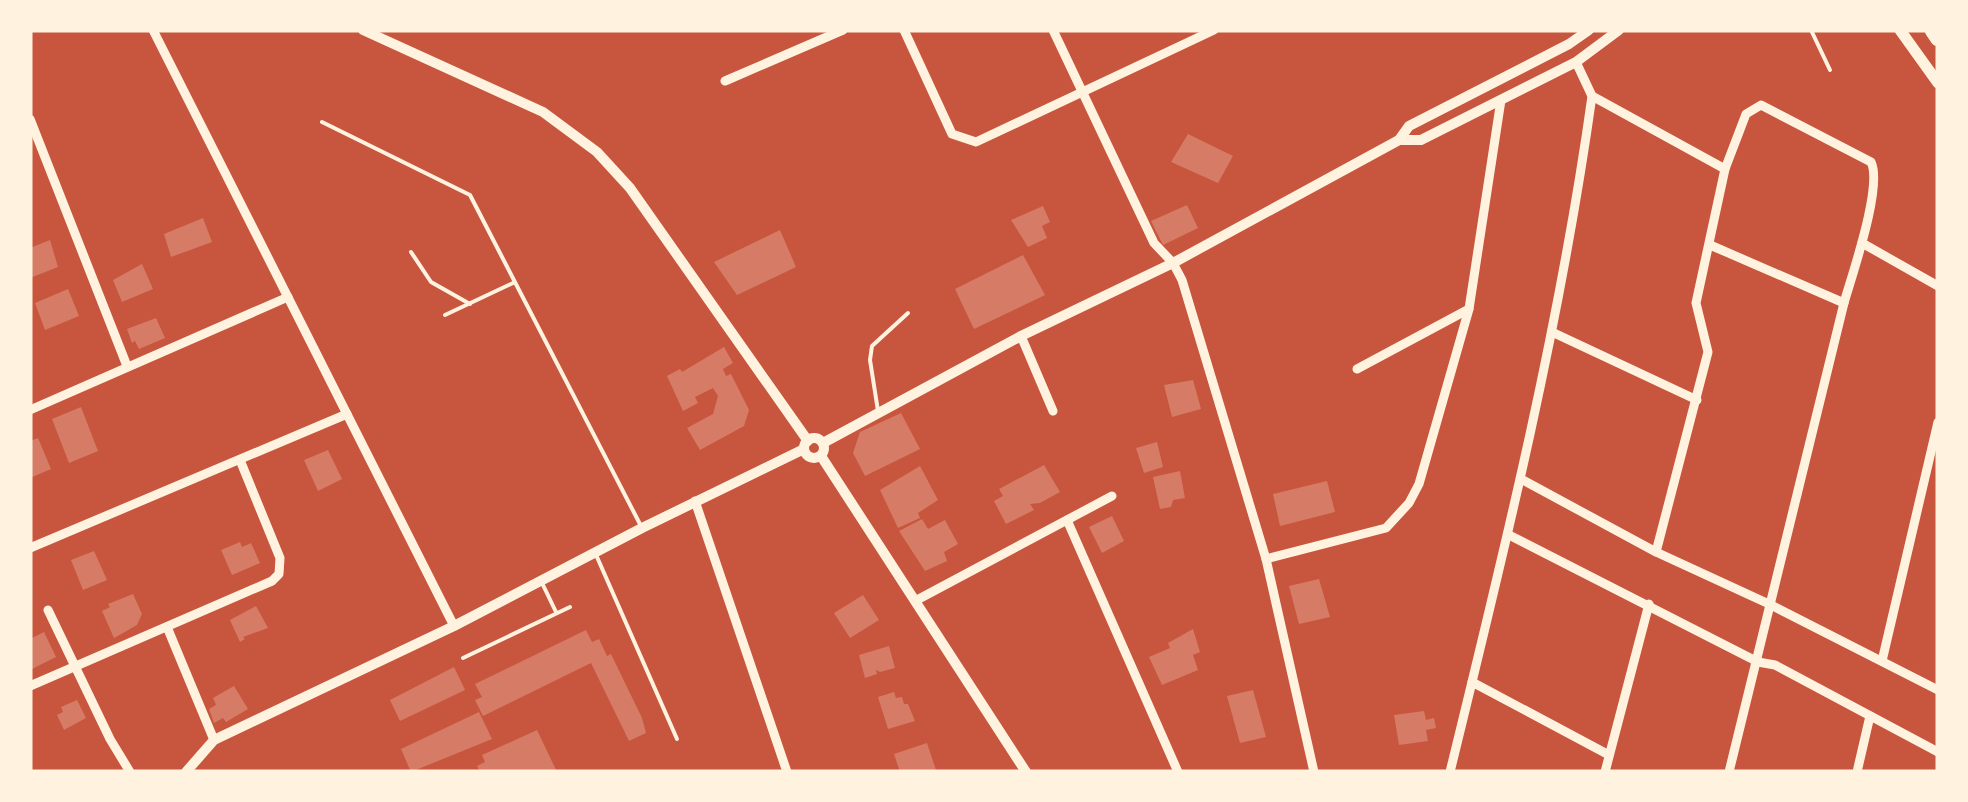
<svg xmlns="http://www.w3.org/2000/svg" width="1968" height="802" viewBox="0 0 1968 802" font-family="Literata,serif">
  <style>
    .building { fill: #d67c66 }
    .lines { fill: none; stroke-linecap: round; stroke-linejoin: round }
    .service { stroke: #fff3e0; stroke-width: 4 }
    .minor { stroke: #fff3e0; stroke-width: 9 }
    .tertiary { stroke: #fff3e0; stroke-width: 10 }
    .secondary { stroke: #fff3e0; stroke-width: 11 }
    .motorway { stroke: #fff3e0; stroke-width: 15 }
  </style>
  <rect width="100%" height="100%" fill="#c8553d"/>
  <g class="building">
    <path d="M1188,134l45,22 -15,27 -47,-21z"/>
    <path d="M1187,205l11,23 -35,17 -12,-24z"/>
    <path d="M1043,206l7,16 -8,4 5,12 -19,9 -17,-27z"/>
    <path d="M203,218l9,24 -41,15 -7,-23z"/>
    <path d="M780,230l16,37 -59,28 -23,-33z"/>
    <path d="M50,240l8,27 -28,11v-30z"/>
    <path d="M1023,255l22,40 -71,34 -19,-40z"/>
    <path d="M142,264l11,25 -31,13 -9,-22z"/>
    <path d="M68,289l11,27 -34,14 -10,-27z"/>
    <path d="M156,318l9,20 -26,11 -4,-8 -3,2 -5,-14z"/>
    <path d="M724,347l9,16 -10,6 3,7 5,-2 18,36 -5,16 -44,24 -13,-22 26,-14 5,-18 -5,-8 -18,9 3,6 -15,8 -16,-35 13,-7 2,3z"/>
    <path d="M1193,380l8,29 -29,8 -8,-32z"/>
    <path d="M81,407l17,44 -29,12 -17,-44z"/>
    <path d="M901,413l19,36 -55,27 -12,-23 7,-21z"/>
    <path d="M38,438l13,31 -21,9v-37z"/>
    <path d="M1157,442l6,25 -19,6 -8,-25z"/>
    <path d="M328,450l14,29 -24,12 -14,-31z"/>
    <path d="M1044,465l16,27 -20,11 -10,1 4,6 -28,14 -12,-23 9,-5 -4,-7z"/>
    <path d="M920,466l18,34 -20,13 2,5 -22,10 -18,-38z"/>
    <path d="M1180,471l5,27 -12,2 -2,7 -11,2 -7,-32z"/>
    <path d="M1327,481l8,31 -55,14 -7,-32z"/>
    <path d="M1112,516l12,25 -22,12 -13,-26z"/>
    <path d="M922,519l6,10 17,-9 13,24 -14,8 3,9 -22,10 -26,-40z"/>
    <path d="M240,542l2,5 9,-4 9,20 -28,12 -11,-25z"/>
    <path d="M94,551l13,29 -24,10 -12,-30z"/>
    <path d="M1319,579l11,38 -31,7 -10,-38z"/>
    <path d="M133,594l9,20 -5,11 -23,13 -12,-27 8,-4 -2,-3z"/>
    <path d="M863,595l16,25 -29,18 -16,-25z"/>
    <path d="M256,606l12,22 -25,9 2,2 -5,3 -10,-22z"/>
    <path d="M1193,629l7,23 -7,3 5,15 -36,15 -13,-28 21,-9 -2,-5z"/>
    <path d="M586,630l6,12 7,-3 8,17 4,-2 31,64 4,15 -17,8 -38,-78 -108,53 -8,-16 7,-3 -7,-13z"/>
    <path d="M44,632l12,25 -26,13v-31z"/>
    <path d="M889,646l6,22 -15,4 -4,-2 1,4 -12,4 -6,-23z"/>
    <path d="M454,667l11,23 -65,31 -10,-21z"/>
    <path d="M234,686l14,23 -22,13 -3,-4 -9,5 -5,-14 7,-4 -3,-7z"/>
    <path d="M1253,690l13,47 -26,6 -13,-47z"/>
    <path d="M894,692l2,6 6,-1 2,7h4l7,17 -27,8 -10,-32z"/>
    <path d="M77,700l9,18 -22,12 -7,-15 6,-3 -2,-5z"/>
    <path d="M1424,711l2,9 8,-2 2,10 -10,2 2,11 -29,4 -5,-30z"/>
    <path d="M479,712l13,27 -81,33 -10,-23z"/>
    <path d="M537,730l20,42h-77l-3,-6 8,-4 -3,-7z"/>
    <path d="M927,743l9,27 -36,2 -6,-18z"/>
  </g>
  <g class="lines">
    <g class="service">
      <path d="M1811,30l19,40"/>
      <path d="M322,122l148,73 172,333"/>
      <path d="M411,252l20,30 39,22"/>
      <path d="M445,315l68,-32"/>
      <path d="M878,411l-8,-51 2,-14 36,-33"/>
      <path d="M597,557l80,182"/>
      <path d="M543,585l13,27"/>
      <path d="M463,658l107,-51"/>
    </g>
    <g class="minor">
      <path d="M153,30l301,596"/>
      <path d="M904,30l48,104 24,8 238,-112"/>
      <path d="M1053,30l101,213 19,20 9,17 84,279 48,213"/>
      <path d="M1576,62l16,34 133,73"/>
      <path d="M725,81l118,-51"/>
      <path d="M30,119l97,247"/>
      <path d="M1862,243l76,43"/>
      <path d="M1710,245l134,58"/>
      <path d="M1554,333l143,67"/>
      <path d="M1021,336l32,75"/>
      <path d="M1357,369l112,-60"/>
      <path d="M30,410l258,-113"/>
      <path d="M1521,479l135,73 113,52 169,86"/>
      <path d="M695,501l92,271"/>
      <path d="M1067,520l111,252"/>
      <path d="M1509,535l249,127 17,3 163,87"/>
      <path d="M30,548l317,-134"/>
      <path d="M1656,552l52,-200 -12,-49 29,-134 21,-55 15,-9 110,57c12,24 -19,113 -27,141l-115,469"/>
      <path d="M1266,559l120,-31 23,-25 10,-19 50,-175 32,-209"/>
      <path d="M915,601l197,-105"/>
      <path d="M48,610l62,129 20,33"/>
      <path d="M167,627l47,113"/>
      <path d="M1882,661l56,-239"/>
      <path d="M1472,682l137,73"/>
      <path d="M30,686l242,-105 7,-7 1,-16 -40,-98"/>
      <path d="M1450,772c55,-224 110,-447 142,-676"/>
      <path d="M1605,772l44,-168"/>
      <path d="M1857,772l13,-56"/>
    </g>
    <g class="tertiary">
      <path d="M363,30l180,82 54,40 33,36 178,253"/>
      <path d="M1399,140l10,-14 160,-82 20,-14"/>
      <circle cx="814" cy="448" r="10"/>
      <path d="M823,443l198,-107 152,-73 226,-123h22l155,-78 43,-32"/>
      <path d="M821,456l205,316"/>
      <path d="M186,772l28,-32 240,-114 188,-98 162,-79"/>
    </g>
    <path class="secondary" d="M1900,30l38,53"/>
    <path class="motorway" d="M1932,30l6,9"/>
  </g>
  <rect width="1968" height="802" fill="none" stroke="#fff3e0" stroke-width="65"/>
</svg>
